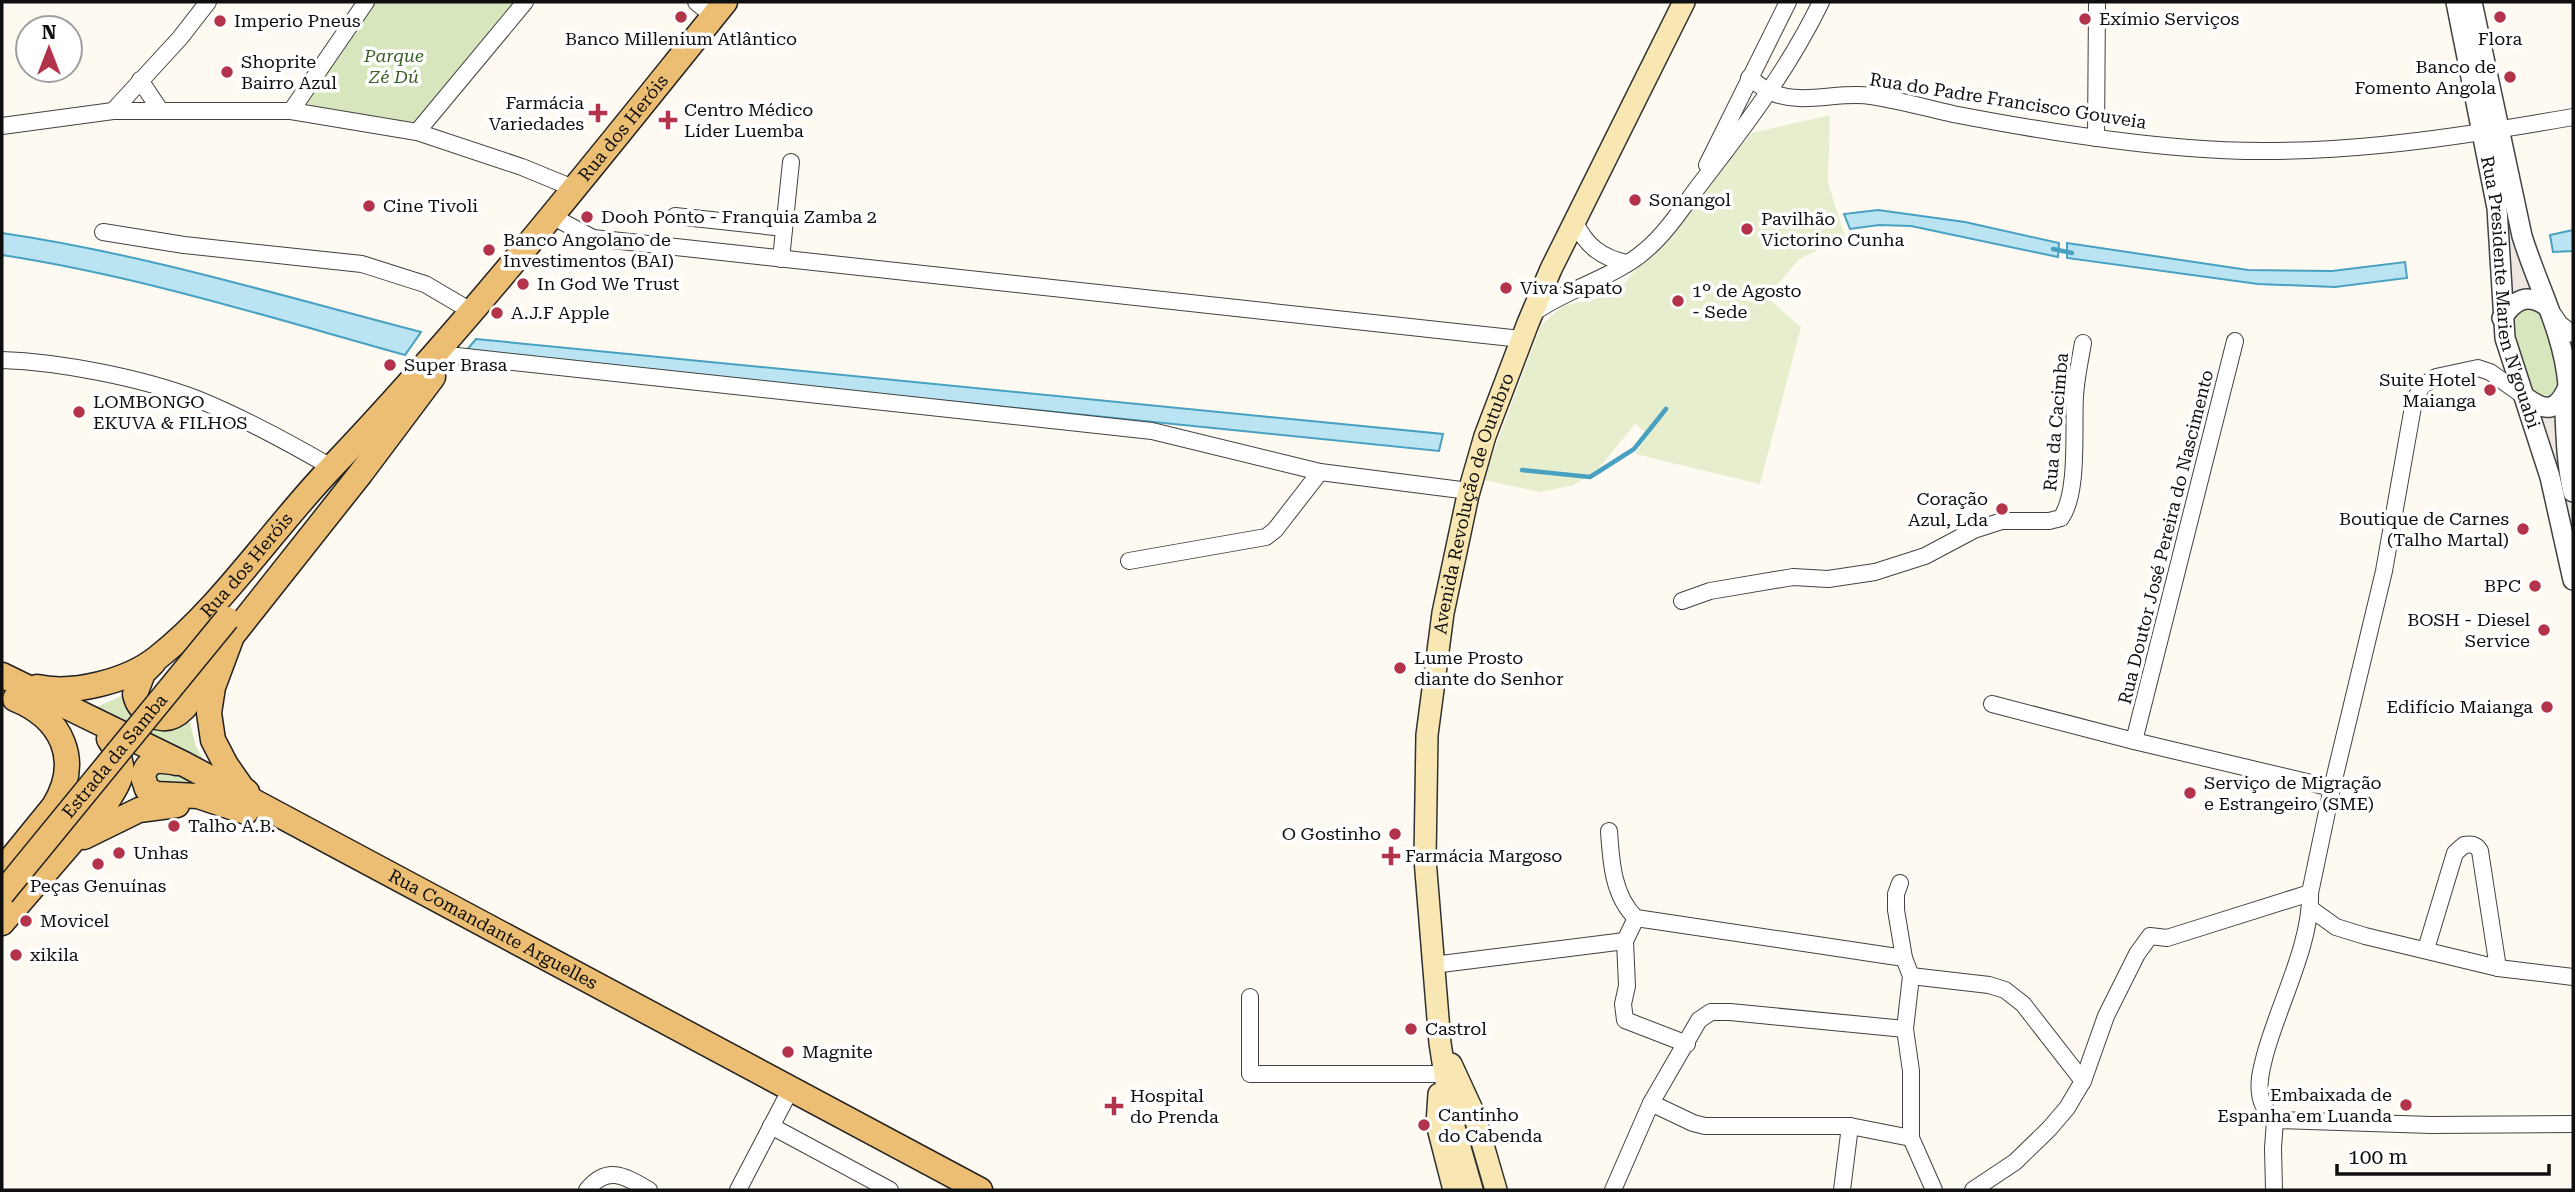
<svg xmlns="http://www.w3.org/2000/svg" width="2575" height="1192" viewBox="0 0 2575 1192" font-family="'Roboto Serif',serif">
  <style>
    .green { fill: #d8e6be }
    .pitch { fill: #e7eece }
    .plaza { fill: #eee8e0 }
    .water { fill: #bae4f1; stroke: #48a1c1; stroke-width: 2 }
    .lines { fill: none; stroke-linecap: round; stroke-linejoin: round }
    .stream { stroke: #48a1c1; stroke-width: 4.5 }
    .minor-casing { stroke: #424242; stroke-width: 18 }
    .tertiary-casing { stroke: #424242; stroke-width: 22 }
    .secondary-casing { stroke: #313131; stroke-width: 24 }
    .primary-casing { stroke: #202020; stroke-width: 27 }
    .minor { stroke: #fff; stroke-width: 16 }
    .tertiary { stroke: #fff; stroke-width: 19 }
    .secondary { stroke: #f8e7b2; stroke-width: 21 }
    .primary { stroke: #ecbe73; stroke-width: 24 }
    .primary-bridge-casing { stroke: #202020; stroke-width: 27; stroke-linecap: butt }
    .primary-bridge { stroke: #ecbe73; stroke-width: 24 }
    .poi-dot { fill: #b3334a; stroke: #fff; stroke-width: 2.5 }
    .labels { text-anchor: middle; stroke-width: 7; stroke-linejoin: round; paint-order: stroke }
    .poi-label { font-size: 18px; fill: #0f0f0f; stroke: #fff; text-anchor: start }
    .park-label { font-size: 18px; font-style: italic; fill: #396124; stroke: #fff }
    .street-label { font-size: 18px; fill: #0f0f0f; stroke: #fff }
  </style>
  <rect width="100%" height="100%" fill="#fefaf1"/>
  <g class="green">
    <path d="M366,2h159l-108,130 -126,-21z"/>
    <path d="M2535,306l17,24 7,58 -9,8 -14,-2 -10,-9 -16,-42 5,-35z"/>
    <path d="M126,694l64,28 5,22 11,21 -114,-56z"/>
    <path d="M166,770l36,17 -47,-1 -1,-13z"/>
  </g>
  <path class="pitch" d="M1830,115l-2,68 17,54 -46,22 -32,38 34,30 -41,157 -125,-30 13,-20 -13,-10 -36,44 -25,17 -34,7 -57,-12 58,-155 22,-19 41,-9 20,-13 128,-151z"/>
  <g class="plaza">
    <path d="M2489,150l46,143 -13,-3 -13,8 1,-46z"/>
    <path d="M2534,410l21,2 18,107v42z"/>
  </g>
  <g class="water">
    <path d="M1878,210l87,12 94,21 -1,14 -147,-31 -32,-1 -29,4 -6,-15z"/>
    <path d="M2573,230v21l-20,1 -3,-17z"/>
    <path d="M2,233c142,21 280,63 419,99l-16,23c-133,-37 -266,-79 -403,-100z"/>
    <path d="M2067,243l181,27 84,1 73,-9 2,16 -72,9 -77,-3 -191,-26z"/>
    <path d="M476,339l967,95 -4,17 -974,-99z"/>
  </g>
  <g class="lines">
    <g class="stream">
      <path d="M2053,249l19,4"/>
      <path d="M1522,470l68,7 44,-28 32,-40"/>
    </g>
    <g class="minor-casing">
      <g id="minor">
        <path d="M696,2l17,14"/>
        <path d="M1749,78c7,4 14,11 22,14 30,14 68,-1 100,4 27,4 55,12 82,18 78,15 157,28 236,34 128,11 259,-9 384,-31"/>
        <path d="M140,80l20,30"/>
        <path d="M113,111l67,-73 28,-36"/>
        <path d="M291,111l75,-109"/>
        <path d="M2,126l111,-15h178l126,21 105,35 51,21"/>
        <path d="M417,132l108,-130"/>
        <path d="M2096,138l1,-136"/>
        <path d="M1707,165l81,-163"/>
        <path d="M675,216l109,12"/>
        <path d="M559,220l34,18 928,101"/>
        <path d="M1575,222c11,24 27,36 52,41"/>
        <path d="M103,232l81,13 178,19 63,20 46,27"/>
        <path d="M781,259l10,-97"/>
        <path d="M1532,314c35,-26 83,-36 115,-65 21,-18 37,-44 54,-66 45,-58 88,-115 120,-181"/>
        <path d="M2553,314l7,10 13,10"/>
        <path d="M448,355l704,76 168,41 149,19"/>
        <path d="M2,360c59,2 140,18 195,39 47,19 91,43 134,68"/>
        <path d="M1129,561l137,-24 9,-7 45,-58"/>
        <path d="M1682,601l28,-10 83,-14 35,2 47,-7 50,-16 49,-26 28,-9h47l12,-3c18,-25 12,-89 14,-122 1,-17 5,-36 8,-53"/>
        <path d="M1992,704l142,37 198,47"/>
        <path d="M2134,741l101,-400"/>
        <path d="M1609,831c2,31 4,65 27,87l268,40"/>
        <path d="M1900,883l-4,11v16l8,48 7,18 -6,53 6,42v67l23,52"/>
        <path d="M2311,909l25,18 29,9 133,32 75,9"/>
        <path d="M1636,918l-11,23 2,45 -4,18 2,16 62,24"/>
        <path d="M2426,949l29,-96 9,-8c7,-1 12,-1 16,6l18,117"/>
        <path d="M1433,965l192,-24"/>
        <path d="M1911,976l78,9 16,5 18,14 60,77"/>
        <path d="M1250,997v77h189"/>
        <path d="M1651,1103l42,20 12,3h145l61,12"/>
        <path d="M2275,1120l156,5 142,-1"/>
        <path d="M771,1126l119,64"/>
        <path d="M587,1190c21,-26 39,-13 62,0"/>
        <path d="M738,1190l47,-90"/>
        <path d="M1613,1190l38,-87 48,-83 12,-8h19l175,17"/>
        <path d="M1842,1190l8,-64"/>
        <path d="M1973,1190l42,-28 34,-33 18,-21 16,-27 23,-65 31,-62 13,-18 17,2 143,-45"/>
        <path d="M2274,1190l-1,-42 2,-28c-8,-8 -14,-15 -15,-27 -2,-13 2,-26 5,-38 13,-49 47,-113 45,-162l22,-105 52,-217 30,-170 8,-15 14,-9 42,-9 12,4 35,25"/>
      </g>
    </g>
    <g class="tertiary-casing">
      <g id="tertiary">
        <path id="s1" d="M2456,2l41,206 8,130 45,139 23,103"/>
        <path d="M2472,2l50,234c15,49 42,97 46,149 0,9 -3,18 -3,27 1,27 2,54 8,80"/>
        <path d="M2502,318c13,-19 25,-25 45,-12"/>
        <path d="M2525,397c19,14 31,16 42,-8"/>
      </g>
    </g>
    <g class="secondary-casing">
      <g id="secondary">
        <path d="M1451,1064l23,50 22,76"/>
        <path d="M1439,1094l-2,30 17,66"/>
        <path id="s2" d="M1472,1190l-20,-70 -12,-77 -15,-184 2,-124 16,-122 25,-118 17,-59 43,-113 23,-54 133,-267"/>
      </g>
    </g>
    <g class="primary-casing">
      <g id="primary">
        <path d="M153,663l-10,10 -8,21c2,10 8,17 17,21 32,15 46,-31 58,-51"/>
        <path id="s3" d="M2,675l182,89 796,426"/>
        <path id="s4" d="M37,687c36,8 91,-6 120,-29 66,-52 117,-131 175,-191 140,-147 266,-308 393,-465"/>
        <path d="M177,763c-15,-3 -30,-6 -34,14l4,12 9,5 42,2 48,16"/>
        <path d="M247,792l-5,-4 -16,-23 -13,-25 -4,-27 4,-26 19,-51 129,-163 72,-96"/>
        <path d="M84,837l55,-27 38,-5"/>
        <path d="M2,870l52,-64c28,-46 8,-88 -39,-107"/>
        <path d="M2,923l106,-123c16,-25 19,-35 1,-61"/>
      </g>
    </g>
    <use href="#minor" class="minor"/>
    <use href="#tertiary" class="tertiary"/>
    <use href="#secondary" class="secondary"/>
    <use href="#primary" class="primary"/>
    <g class="primary-bridge-casing">
      <g id="primary-bridge">
        <path id="s5" d="M2,894l225,-275"/>
      </g>
    </g>
    <use href="#primary-bridge" class="primary-bridge"/>
  </g>
  <g class="poi-dot">
    <circle cx="681" cy="17" r="7"/>
    <circle cx="2500" cy="17" r="7"/>
    <circle cx="2085" cy="19" r="7"/>
    <circle cx="220" cy="21" r="7"/>
    <circle cx="227" cy="72" r="7"/>
    <circle cx="2510" cy="77" r="7"/>
    <path d="M594.5 102.5h7v7h7v7h-7v7h-7v-7h-7v-7h7z"/>
    <path d="M664.5 109.5h7v7h7v7h-7v7h-7v-7h-7v-7h7z"/>
    <circle cx="1635" cy="200" r="7"/>
    <circle cx="369" cy="206" r="7"/>
    <circle cx="587" cy="217" r="7"/>
    <circle cx="1747" cy="229" r="7"/>
    <circle cx="489" cy="250" r="7"/>
    <circle cx="523" cy="284" r="7"/>
    <circle cx="1506" cy="288" r="7"/>
    <circle cx="1678" cy="301" r="7"/>
    <circle cx="497" cy="313" r="7"/>
    <circle cx="390" cy="365" r="7"/>
    <circle cx="2490" cy="390" r="7"/>
    <circle cx="79" cy="412" r="7"/>
    <circle cx="2002" cy="509" r="7"/>
    <circle cx="2523" cy="529" r="7"/>
    <circle cx="2535" cy="586" r="7"/>
    <circle cx="2544" cy="630" r="7"/>
    <circle cx="1400" cy="668" r="7"/>
    <circle cx="2547" cy="707" r="7"/>
    <circle cx="2190" cy="793" r="7"/>
    <circle cx="174" cy="826" r="7"/>
    <circle cx="1395" cy="834" r="7"/>
    <circle cx="119" cy="853" r="7"/>
    <path d="M1387.5 845.5h7v7h7v7h-7v7h-7v-7h-7v-7h7z"/>
    <circle cx="98" cy="864" r="7"/>
    <circle cx="26" cy="921" r="7"/>
    <circle cx="16" cy="955" r="7"/>
    <circle cx="1411" cy="1029" r="7"/>
    <circle cx="788" cy="1052" r="7"/>
    <circle cx="2406" cy="1105" r="7"/>
    <path d="M1110.5 1095.5h7v7h7v7h-7v7h-7v-7h-7v-7h7z"/>
    <circle cx="1424" cy="1125" r="7"/>
  </g>
  <g class="labels">
    <g class="poi-label">
      <text x="2099" y="25">Exímio Serviços</text>
      <text x="234" y="27">Imperio Pneus</text>
      <text x="681" y="45" text-anchor="middle">Banco Millenium Atlântico</text>
      <text x="2500" y="45" text-anchor="middle">Flora</text>
      <text x="241" y="68">Shoprite<tspan x="241" dy="21">Bairro Azul</tspan></text>
      <text x="2496" y="73" text-anchor="end">Banco de<tspan x="2496" dy="21">Fomento Angola</tspan></text>
      <text x="584" y="109" text-anchor="end">Farmácia<tspan x="584" dy="21">Variedades</tspan></text>
      <text x="684" y="116">Centro Médico<tspan x="684" dy="21">Líder Luemba</tspan></text>
      <text x="1649" y="206">Sonangol</text>
      <text x="383" y="212">Cine Tivoli</text>
      <text x="601" y="223">Dooh Ponto - Franquia Zamba 2</text>
      <text x="1761" y="225">Pavilhão<tspan x="1761" dy="21">Victorino Cunha</tspan></text>
      <text x="503" y="246">Banco Angolano de<tspan x="503" dy="21">Investimentos (BAI)</tspan></text>
      <text x="537" y="290">In God We Trust</text>
      <text x="1520" y="294">Viva Sapato</text>
      <text x="1692" y="297">1º de Agosto<tspan x="1692" dy="21">- Sede</tspan></text>
      <text x="511" y="319">A.J.F Apple</text>
      <text x="404" y="371">Super Brasa</text>
      <text x="2476" y="386" text-anchor="end">Suite Hotel<tspan x="2476" dy="21">Maianga</tspan></text>
      <text x="93" y="408">LOMBONGO<tspan x="93" dy="21">EKUVA &amp; FILHOS</tspan></text>
      <text x="1988" y="505" text-anchor="end">Coração<tspan x="1988" dy="21">Azul, Lda</tspan></text>
      <text x="2509" y="525" text-anchor="end">Boutique de Carnes<tspan x="2509" dy="21">(Talho Martal)</tspan></text>
      <text x="2521" y="592" text-anchor="end">BPC</text>
      <text x="2530" y="626" text-anchor="end">BOSH - Diesel<tspan x="2530" dy="21">Service</tspan></text>
      <text x="1414" y="664">Lume Prosto<tspan x="1414" dy="21">diante do Senhor</tspan></text>
      <text x="2533" y="713" text-anchor="end">Edifício Maianga</text>
      <text x="2204" y="789">Serviço de Migração<tspan x="2204" dy="21">e Estrangeiro (SME)</tspan></text>
      <text x="188" y="832">Talho A.B.</text>
      <text x="1381" y="840" text-anchor="end">O Gostinho</text>
      <text x="133" y="859">Unhas</text>
      <text x="1405" y="862">Farmácia Margoso</text>
      <text x="98" y="892" text-anchor="middle">Peças Genuínas</text>
      <text x="40" y="927">Movicel</text>
      <text x="30" y="961">xikila</text>
      <text x="1425" y="1035">Castrol</text>
      <text x="802" y="1058">Magnite</text>
      <text x="2392" y="1101" text-anchor="end">Embaixada de<tspan x="2392" dy="21">Espanha em Luanda</tspan></text>
      <text x="1130" y="1102">Hospital<tspan x="1130" dy="21">do Prenda</tspan></text>
      <text x="1438" y="1121">Cantinho<tspan x="1438" dy="21">do Cabenda</tspan></text>
    </g>
    <g class="park-label">
      <text x="394" y="62">Parque<tspan x="394" dy="21">Zé Dú</tspan></text>
    </g>
    <g class="street-label">
      <text transform="translate(2008 101) rotate(9)" y="6">Rua do Padre Francisco Gouveia</text>
      <text dy="6" stroke="none"><textPath href="#s4" startOffset="833">Rua dos Heróis</textPath></text>
      <text dy="6" stroke="none"><textPath href="#s1" startOffset="296">Rua Presidente Marien N'gouabi</textPath></text>
      <text transform="translate(2056 422) rotate(-85)" y="6">Rua da Cacimba</text>
      <text dy="6" stroke="none"><textPath href="#s2" startOffset="696">Avenida Revolução de Outubro</textPath></text>
      <text transform="translate(2166 537) rotate(-76)" y="6">Rua Doutor José Pereira do Nascimento</text>
      <text dy="6" stroke="none"><textPath href="#s4" startOffset="256">Rua dos Heróis</textPath></text>
      <text dy="6" stroke="none"><textPath href="#s5" startOffset="178">Estrada da Samba</textPath></text>
      <text dy="6" stroke="none"><textPath href="#s3" startOffset="553">Rua Comandante Arguelles</textPath></text>
    </g>
  </g>
  <rect width="2575" height="1192" fill="none" stroke="#0f0f0f" stroke-width="7"/>
  <g transform="translate(49 49)"><circle r="33" fill="#ffffff" stroke="#9f9f9f" stroke-width="2"/>
  <path d="M0-5L12 26L0 18L-12 26Z" fill="#b3334a"/>
  <text y="-10" font-size="19" font-weight="bold" text-anchor="middle" fill="#0f0f0f">N</text>
  </g>
  <path d="M2337 1164v10h212v-10" fill="none" stroke="#0f0f0f" stroke-width="3.5"/>
  <text x="2348" y="1164" font-size="21" fill="#0f0f0f" stroke="#ffffff" stroke-width="5" paint-order="stroke">100 m</text>
</svg>
